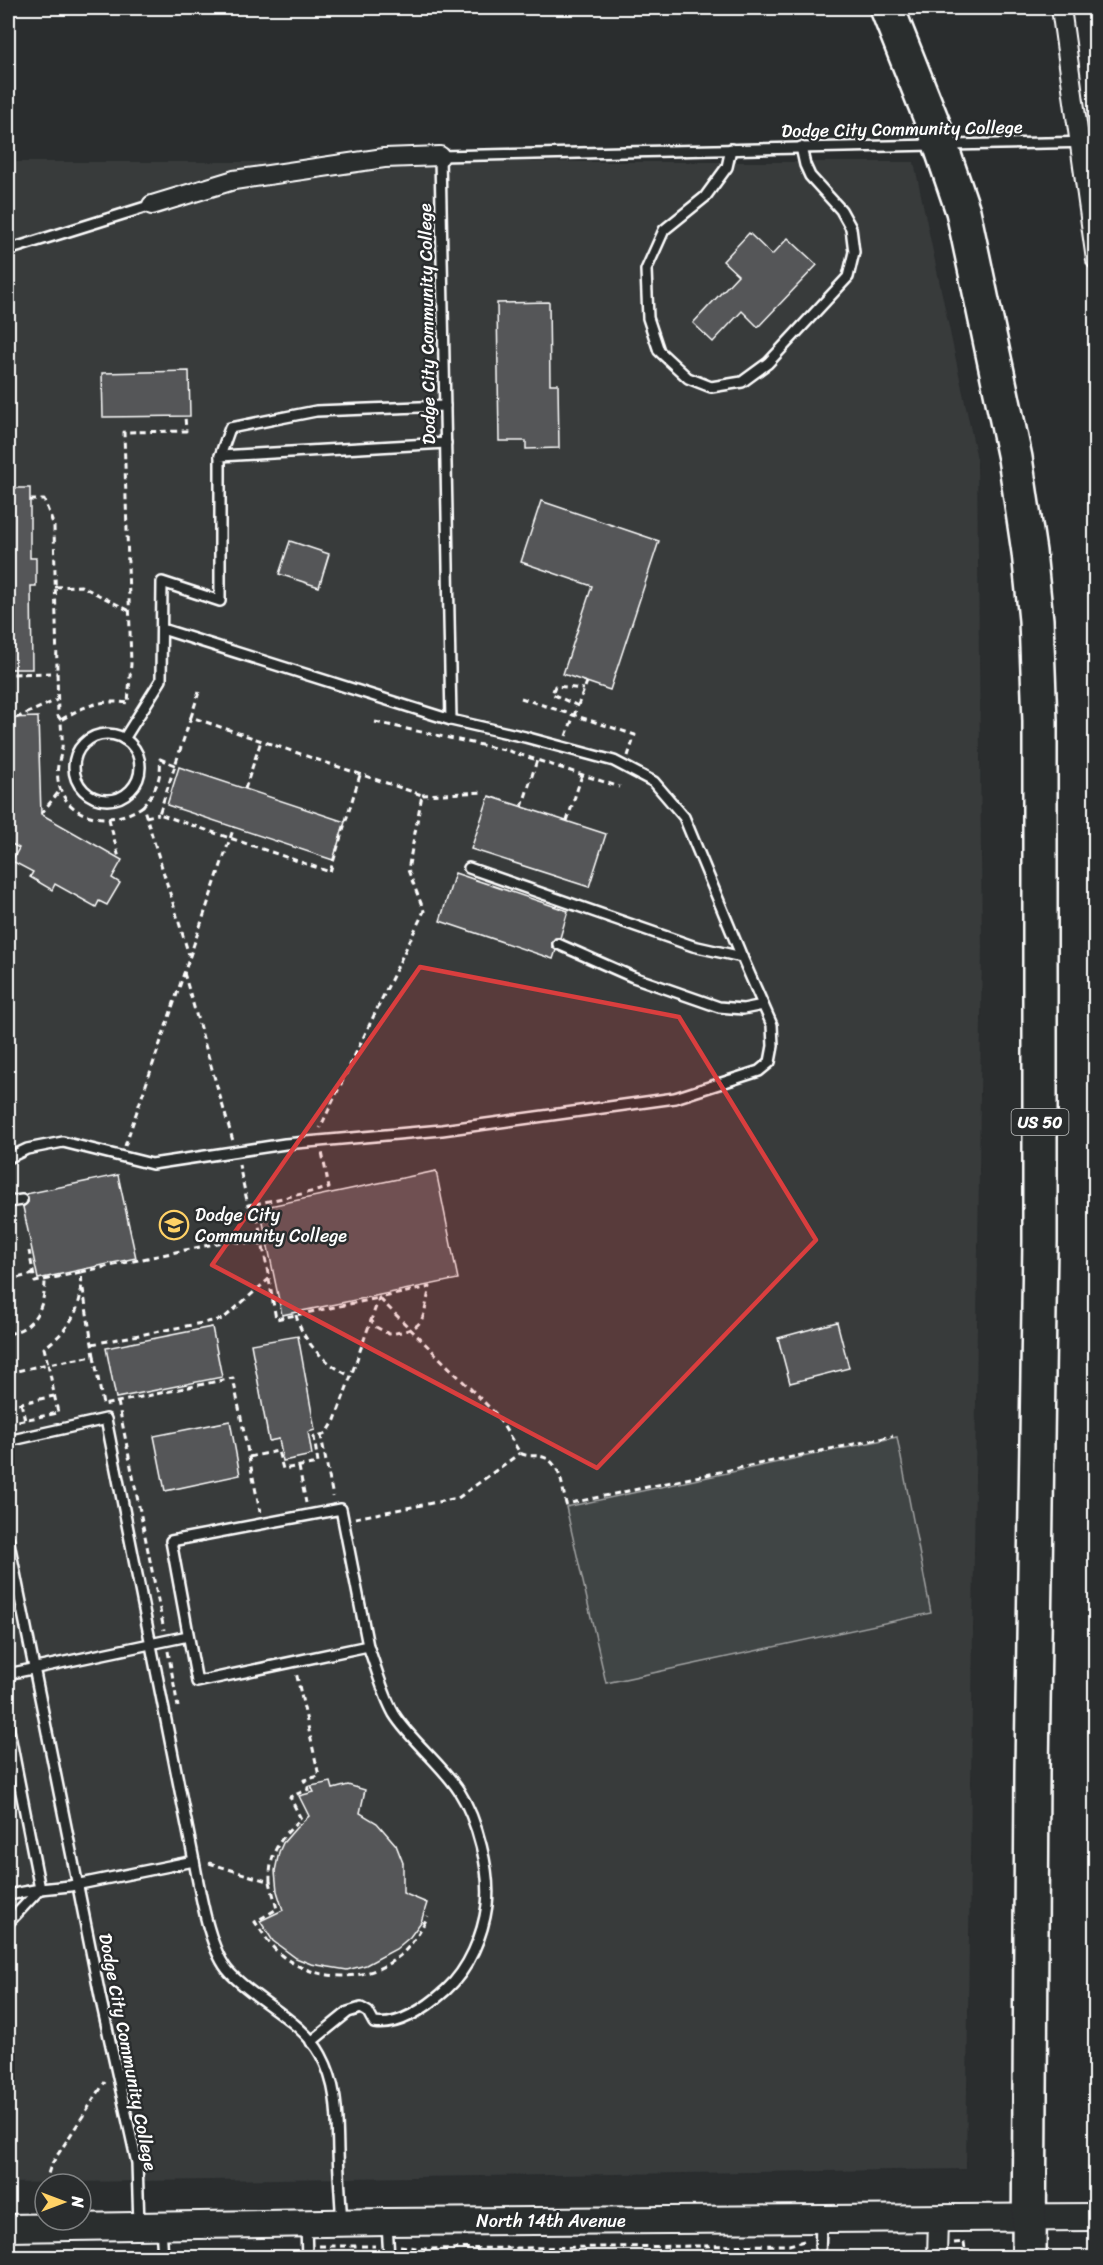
<svg xmlns="http://www.w3.org/2000/svg" width="1103" height="2265" viewBox="0 0 1103 2265" font-family="Sriracha,sans-serif">
  <style>
    .built { fill: #373a3b }
    .grass { fill: #414445; stroke: #a0a2a2; stroke-width: 1.5 }
    .building { fill: #555758; stroke: #fff; stroke-width: 1.5 }
    .lines { fill: none; stroke-linecap: round; stroke-linejoin: round }
    .lane-casing { stroke: #fff; stroke-width: 14 }
    .street-casing { stroke: #fff; stroke-width: 22 }
    .secondary-casing { stroke: #fff; stroke-width: 30 }
    .highway-casing { stroke: #fff; stroke-width: 38 }
    .path { stroke: #fff; stroke-width: 3; stroke-dasharray: 6 4.5; stroke-linecap: butt }
    .lane { stroke: #2a2d2e; stroke-width: 9 }
    .street { stroke: #2a2d2e; stroke-width: 18 }
    .secondary { stroke: #2a2d2e; stroke-width: 26 }
    .highway { stroke: #2a2d2e; stroke-width: 33 }
    .marked { fill: #da3e3e; fill-opacity: 0.2; stroke: #da3e3e; stroke-width: 4.5; stroke-linejoin: round }
    .labels { text-anchor: middle; stroke-width: 5; stroke-linejoin: round; paint-order: stroke }
    .shield { fill: #2a2d2e; stroke: #bfc0c0; stroke-width: 1.5 }
    .shield-label { font-size: 16px; font-weight: bold; fill: #fff }
    .street-label { font-size: 18px; fill: #fff; stroke: #2a2d2e }
    .poi-label { font-size: 18px; fill: #fff; stroke: #2a2d2e; text-anchor: start }
  </style>
  <rect width="100%" height="100%" fill="#2a2d2e"/>
  <filter id="ink" filterUnits="userSpaceOnUse"><feTurbulence type="fractalNoise" baseFrequency=".0167" numOctaves="2"/><feDisplacementMap in="SourceGraphic" scale="12" xChannelSelector="R" yChannelSelector="G"/><feConvolveMatrix kernelMatrix="1 2 1 2 8 2 1 2 1" color-interpolation-filters="sRGB"/></filter>
  <g filter="url(#ink)">
    <path class="built" d="M8,162h906l63,297 5,487 -16,1223 -958,14z"/>
    <path class="grass" d="M897,1437l34,176 -325,70 -40,-176z"/>
    <g class="building">
      <path d="M749,233l23,22 16,-17 29,27 -59,62 -16,-16 -29,31 -20,-19 45,-48 -15,-14z"/>
      <path d="M549,302l1,82h8l1,64 -33,1v-8h-27l-2,-138z"/>
      <path d="M189,371l1,45 -87,1 -1,-44z"/>
      <path d="M8,488h22v70h6v28h-5l1,83h-24z"/>
      <path d="M541,501l118,40 -49,149 -47,-16 29,-88 -71,-24z"/>
      <path d="M290,541l39,13 -10,33 -40,-13z"/>
      <path d="M38,717l3,97 81,46 -10,18 8,5 -13,22 -8,-4 -3,6 -41,-23 -3,6 -22,-13 3,-5 -21,-11 7,-13 -11,-6v-124z"/>
      <path d="M179,767l166,55 -12,38 -166,-55z"/>
      <path d="M489,796l117,38 -17,53 -118,-38z"/>
      <path d="M455,873l113,38 -8,27h-5l-3,4v5l4,3 -3,9 -113,-38z"/>
      <path d="M436,1171l22,108 -176,36 -22,-107z"/>
      <path d="M118,1175l18,83 -98,21 -15,-72 5,-5 -2,-8z"/>
      <path d="M837,1322l12,46 -59,15 -12,-45z"/>
      <path d="M212,1327l10,50 -106,21 -10,-50z"/>
      <path d="M298,1336l17,94 -7,2 4,23 -29,6 -4,-22 -10,2 -18,-97z"/>
      <path d="M230,1421l10,54 -75,16 -11,-55z"/>
      <path d="M331,1782l2,7 15,-4 17,5 -5,23 17,10 19,22 7,18v30l24,10 -6,19 -11,15 -14,12 -30,16 -19,5 -36,-6 -15,-6 -23,-17 -13,-20 23,-11 -6,-19 -2,-20 4,-19 4,-9 13,-15 13,-12 -10,-20 15,-4 -3,-6z"/>
    </g>
    <g class="lines">
      <g class="lane-casing">
        <g id="lane">
          <path d="M948,145l148,-3"/>
          <path d="M731,149l-4,18 -22,30 -41,33 -18,40 2,48 11,33 29,27 23,9 31,-5 26,-19 80,-86 6,-25 -3,-24 -10,-18 -31,-34 -5,-11 -4,-18"/>
          <path d="M8,250l144,-45"/>
          <path d="M220,456l10,-28 86,-17 129,-5"/>
          <path d="M162,629l289,91 74,17 89,24 40,21 30,35 58,140"/>
          <path d="M451,720l-11,-564 494,-11"/>
          <circle cx="107" cy="767" r="33"/>
          <path d="M124,739l37,-59 1,-98 58,19v-145l226,-13"/>
          <path d="M558,944l75,33 86,30 24,2 20,-4"/>
          <path d="M8,1158l19,-9 36,-7 89,22 133,-20 157,-14 233,-32 84,-27 11,-9 3,-16 -1,-21 -30,-68 -49,-11 -224,-78"/>
          <path d="M8,1202l14,-2"/>
          <path d="M8,1441l98,-22 88,442c6,30 15,90 36,112 26,28 73,48 91,82 17,31 16,63 17,97 1,23 2,46 4,69"/>
          <path d="M341,1509l27,137 -171,36 -26,-141z"/>
          <path d="M8,1538l92,458 37,167 2,62"/>
          <path d="M8,1674l180,-38"/>
          <path d="M8,1725l32,164 -32,34"/>
          <path d="M8,1895l32,-6 30,-3 124,-25"/>
          <path d="M311,2042l37,-30 13,-4 7,4 6,11c25,4 54,-17 72,-33 23,-21 37,-55 41,-85 4,-33 -10,-86 -28,-114 -18,-28 -49,-51 -65,-77 -12,-21 -17,-45 -26,-68"/>
          <path d="M387,2224l2,34"/>
          <path d="M161,2226l2,32"/>
          <path d="M306,2226l1,32"/>
          <path d="M820,2258l1,-36"/>
        </g>
      </g>
      <g class="street-casing">
        <g id="street">
          <path d="M1061,8l35,252"/>
          <path d="M152,205l82,-25 150,-22 56,-2"/>
          <path d="M937,2258l1,-39"/>
        </g>
      </g>
      <g class="secondary-casing">
        <path id="secondary" d="M8,2228l378,-6 710,-5"/>
      </g>
      <g class="highway-casing">
        <path id="highway" d="M887,8l48,121 28,82 52,247 14,94 7,68 4,101v521l-8,530 -3,486"/>
      </g>
      <g class="path">
        <path d="M30,500h14l10,26 4,190 3,4"/>
        <path d="M55,587l26,-1 49,25"/>
        <path d="M8,669v5l49,-1"/>
        <path d="M199,692l-8,25 231,78 -14,75 16,41 -104,217"/>
        <path d="M521,698l114,37 -7,21"/>
        <path d="M578,706l-26,-12 3,-8 29,3"/>
        <path d="M191,717l-32,97 171,58 30,-97"/>
        <path d="M16,718l41,-18"/>
        <path d="M375,722l134,29 111,36"/>
        <path d="M566,736l21,-54"/>
        <path d="M175,765l-15,-6c2,19 -5,33 -17,47l46,149"/>
        <path d="M245,789l16,-48"/>
        <path d="M422,795l63,-3"/>
        <path d="M143,806c-29,21 -78,16 -85,-26 -2,-17 2,-18 4,-32 1,-9 -1,-19 -1,-28 22,-14 41,-21 67,-17l3,-39 -7,-232 62,-1 -1,-15"/>
        <path d="M522,807l15,-47"/>
        <path d="M41,814l20,-25"/>
        <path d="M146,817l13,-3"/>
        <path d="M109,819l10,39"/>
        <path d="M567,821l15,-46"/>
        <path d="M184,973l49,168"/>
        <path d="M125,1146l109,-319"/>
        <path d="M255,1204l74,-16 -7,-36"/>
        <path d="M81,1272l147,-31 35,4"/>
        <path d="M269,1279l7,40 103,-21 117,116 24,39c7,4 12,2 19,3 22,3 23,31 27,48l327,-68"/>
        <path d="M8,1280l26,-6"/>
        <path d="M296,1315c7,28 29,48 54,61"/>
        <path d="M8,1334c27,-6 37,-28 37,-54"/>
        <path d="M92,1344l131,-25 46,-40 -14,-75 -7,1 -9,-40"/>
        <path d="M94,1356l9,49 130,-27 27,134"/>
        <path d="M8,1373l40,-9 -4,-16c26,-18 41,-44 37,-76l-46,10 -6,-31"/>
        <path d="M118,1402l46,228"/>
        <path d="M21,1403l4,17"/>
        <path d="M8,1406l46,-10"/>
        <path d="M8,1423l50,-10 -10,-49 46,-8 -11,-67"/>
        <path d="M321,1436l6,-3 8,-13 44,-122 51,-11c-8,33 -3,42 -41,47l-13,-7 -5,-7"/>
        <path d="M249,1457l29,-6 5,18 35,-6 -4,-26 7,-1 12,61"/>
        <path d="M299,1467l7,36"/>
        <path d="M355,1518l103,-20 62,-45"/>
        <path d="M168,1651l10,56"/>
        <path d="M209,1863l61,19 7,27 -22,13c8,11 15,24 26,33 32,26 84,29 117,2 14,-11 22,-26 30,-41"/>
        <path d="M270,1882c-1,-30 10,-44 31,-63l-11,-22 19,-8 -5,-9 15,-4 -23,-104"/>
        <path d="M48,2184v-10l3,-9 54,-83"/>
        <path d="M954,2243l10,-1 2,16"/>
        <path d="M319,2246h56"/>
        <path d="M400,2246l25,3 364,-4 15,-4"/>
        <path d="M22,2258v-7h3"/>
      </g>
      <use href="#lane" class="lane"/>
      <use href="#street" class="street"/>
      <use href="#secondary" class="secondary"/>
      <use href="#highway" class="highway"/>
    </g>
  </g>
  <path class="marked" d="M420,967l259,50 137,223 -219,228 -385,-203z"/>
  <defs>
    <g id="university-ring" transform="scale(1.5)"><circle r="9.5" fill="#2a2d2e" stroke="#ffd166" stroke-width="1.5"/><path d="M0-5L7-2L0 1L-7-2ZM-4 1L0 2.5L4 1V4Q0 6-4 4Z" fill="#ffd166"/></g>
  </defs>
  <g fill-rule="evenodd">
    <use href="#university-ring" x="174" y="1225"/>
  </g>
  <g class="labels">
    <rect class="shield" x="1011.5" y="1109" width="57" height="26" rx="4.5"/>
    <g class="shield-label">
      <text x="1040" y="1128">US 50</text>
    </g>
    <g class="street-label">
      <text transform="translate(902 129) rotate(-1)" y="6">Dodge City Community College</text>
      <text transform="translate(427 324) rotate(-91)" y="6">Dodge City Community College</text>
      <text transform="translate(128 2052) rotate(79)" y="6">Dodge City Community College</text>
      <text x="551" y="2227">North 14th Avenue</text>
    </g>
    <g class="poi-label">
      <text x="195" y="1221">Dodge City<tspan x="195" dy="21">Community College</tspan></text>
    </g>
  </g>
  <rect width="1103" height="2265" fill="none" stroke="#2a2d2e" stroke-width="30"/>
  <rect x="15" y="15" width="1073" height="2235" fill="none" stroke="#fff" stroke-width="2" filter="url(#ink)"/>
  <g transform="translate(63 2202) rotate(90)"><circle r="28" fill="#2a2d2e" stroke="#7f8182" stroke-width="1.5"/>
  <path d="M0-4.5L10 22L0 15L-10 22Z" fill="#ffd166"/>
  <text y="-9" font-size="16" font-weight="bold" text-anchor="middle" fill="#ffffff">N</text>
  </g>
</svg>
